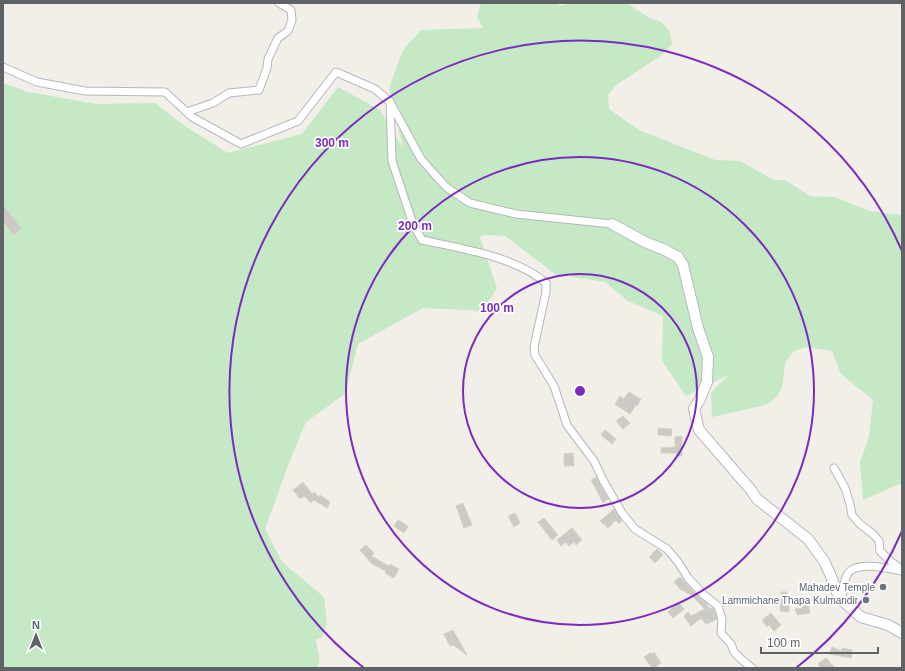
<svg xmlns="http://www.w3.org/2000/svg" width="905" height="671" viewBox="0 0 905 671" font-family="Helvetica,sans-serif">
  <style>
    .green { fill: #c5e8c5 }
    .building { fill: #cccac5; stroke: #d6d1c6 }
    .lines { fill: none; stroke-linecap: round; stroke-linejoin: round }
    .street-casing { stroke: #b5b8bc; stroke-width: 9 }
    .secondary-casing { stroke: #b6babf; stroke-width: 12 }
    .street { stroke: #fff; stroke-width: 7 }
    .secondary { stroke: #fff; stroke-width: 10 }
    .ring { fill: none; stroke: #7b2cbf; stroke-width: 2 }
    .worship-dot { fill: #6b7280; stroke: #fff; stroke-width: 1.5 }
    .labels { text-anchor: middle; stroke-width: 3.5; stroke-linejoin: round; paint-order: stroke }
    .worship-label { font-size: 10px; fill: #5b616d; stroke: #fff; text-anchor: end }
    .centre { fill: #7b2cbf; stroke: #fff; stroke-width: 2 }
    .ring-label { font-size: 12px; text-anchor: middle; font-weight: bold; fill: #7b2cbf; stroke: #fff; stroke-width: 3.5; stroke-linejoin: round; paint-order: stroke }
  </style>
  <rect width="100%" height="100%" fill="#f1efe8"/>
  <path class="green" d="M481,3h75l4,3 12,-3h55l22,15 13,4 8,10 2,12 -10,11 -46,30 -8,10 1,14 30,21 76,30 25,1 34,19h11l25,16 25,1 34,14 33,4v270l-3,-1 -36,16 -3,-38 9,-25 4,-37 -32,-26 -9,-23 -27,-4 -12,5 -8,11 -3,25 -6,10 -11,7 -53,12 -1,-24 17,-18 -42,21 -24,-35 1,-45 -35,-15 -23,-19 -50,-8 -50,-38 -21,-1 -4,2 17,51 -14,23 -60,-3 -65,36 -13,50 -39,28 -17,41 -24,66 17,33 42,35 3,26 -5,14 -6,3c1,10 6,19 1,28h-314v-585l25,9 69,12 58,-1 30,23 43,27 74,-19 36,-47 42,23 23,38 -14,-60 14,-38 18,-20 62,-2 -6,-11z"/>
  <g class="building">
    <path d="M3,205l18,23 -7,7 -11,-13z"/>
    <path d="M629,392l12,7 -4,7 -1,-1 -6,9 -15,-10 5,-8 4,3z"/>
    <path d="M623,416l7,7 -7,6 -7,-8z"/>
    <path d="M658,428l14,1 -1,7 -13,-1z"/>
    <path d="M605,430l11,9 -4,5 -11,-9z"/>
    <path d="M682,436v20h-6v-3h-15v-5l14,-1v-10z"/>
    <path d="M573,453l1,13h-10v-12z"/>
    <path d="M596,477l12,22 -5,4 -7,-14 -5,-9z"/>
    <path d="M303,482l9,12 2,-2 5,5 1,-2 10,7 -3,6 -13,-8 -3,3 -7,-7 -4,3 -7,-9z"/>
    <path d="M463,503l9,22 -8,3 -8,-22z"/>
    <path d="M614,509l8,12 -3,3 -3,-4 -8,8 -8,-7z"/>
    <path d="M515,513l5,10 -6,4 -6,-11z"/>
    <path d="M544,518l14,17 -6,5 -14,-18z"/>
    <path d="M398,520l10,6 -4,7 -10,-7z"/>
    <path d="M572,528l10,12 -6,5 -2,-3 -5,4 -3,-4 -5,4 -4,-6z"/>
    <path d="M366,545l8,8 -3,3 18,10 1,-2 9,5 -5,9 -9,-5 1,-2 -14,-7 -12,-14z"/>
    <path d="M657,549l6,6 -8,8 -6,-6z"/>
    <path d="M680,577l20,21 5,4 5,7 2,-1 2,1 3,10 -11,5 -5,-6 -10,8 -7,-10 4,-4 3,4 14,-7 -16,-16 -1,1 -5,-4 -1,1 -8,-9z"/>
    <path d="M781,592h6v10h2v10l-9,-1z"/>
    <path d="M807,598l3,15 -13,2 -2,-6 7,-2 -1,-7z"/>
    <path d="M678,602l6,7 -11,9 -5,-6z"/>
    <path d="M771,613l10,12 -7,6 -5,-6 -2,2 -5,-7z"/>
    <path d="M453,630l14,25 -14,-10 -3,1 -6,-12z"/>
    <path d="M832,647l9,4 1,-3 10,2 -1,8 -22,-4z"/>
    <path d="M654,652l7,11 -7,5h-2l-8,-11 6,-4 2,1z"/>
    <path d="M826,658l9,10h-14l-3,-4z"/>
  </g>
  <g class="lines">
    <g class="street-casing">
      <g id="street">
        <path d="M3,67l34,15 48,9 80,1 27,25 49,27 57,-23 38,-49 39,17 15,13 31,57 25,28 24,16 46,11 96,10"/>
        <path d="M390,102l2,59 21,63 9,16c41,9 92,16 124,43v9l-12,55 1,8 19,31 13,39 27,36 9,19 19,33 13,16 32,20 11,13 10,16 16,17 14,11 4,13 -1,14 10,11 3,8 7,7 11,9"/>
        <path d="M187,112l26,-9 16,-10 30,-3 8,-22 1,-9 10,-21 10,-7 4,-11 -1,-10 -12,-7"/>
        <path d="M834,468l11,20 5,16 2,11 8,9 13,10 6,7 1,10 8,8 14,11"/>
        <path d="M842,600c1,-8 1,-18 5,-25 7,-15 41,-7 54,-4"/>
      </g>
    </g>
    <g class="secondary-casing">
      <path id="secondary" d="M612,224l33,18 20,8 13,7 5,8 15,63 10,29 -1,25 -8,19 -5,8 5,21 52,60 6,9 51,40 16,22 6,13 7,18 5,8 19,17 27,8 14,8"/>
    </g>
    <use href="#street" class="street"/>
    <use href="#secondary" class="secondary"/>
  </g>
  <g class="ring">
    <circle cx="580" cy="391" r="117"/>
    <circle cx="580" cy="391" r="234"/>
    <path d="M902 531A351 351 0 0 1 796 668M364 668A351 351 0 1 1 902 251"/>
  </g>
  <g class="worship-dot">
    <circle cx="883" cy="587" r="4"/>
    <circle cx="866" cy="600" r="4"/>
  </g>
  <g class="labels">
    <g class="worship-label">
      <text x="875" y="591">Mahadev Temple</text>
      <text x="858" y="604">Lammichane Thapa Kulmandir</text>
    </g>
  </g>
  <circle cx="580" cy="391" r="6" class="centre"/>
  <g class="ring-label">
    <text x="332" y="147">300 m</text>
    <text x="415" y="230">200 m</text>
    <text x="497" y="312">100 m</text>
  </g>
  <rect width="905" height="671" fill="none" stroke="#5f6368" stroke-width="8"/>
  <g transform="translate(36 635)" stroke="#ffffff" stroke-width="3" paint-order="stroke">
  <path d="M0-3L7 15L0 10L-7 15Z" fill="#5f6368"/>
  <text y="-6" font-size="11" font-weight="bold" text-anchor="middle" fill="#5f6368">N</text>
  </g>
  <path d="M761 647v6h117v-6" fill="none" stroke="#5f6368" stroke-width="2"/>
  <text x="767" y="647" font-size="12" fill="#5f6368" stroke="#ffffff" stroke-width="3" paint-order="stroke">100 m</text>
</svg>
